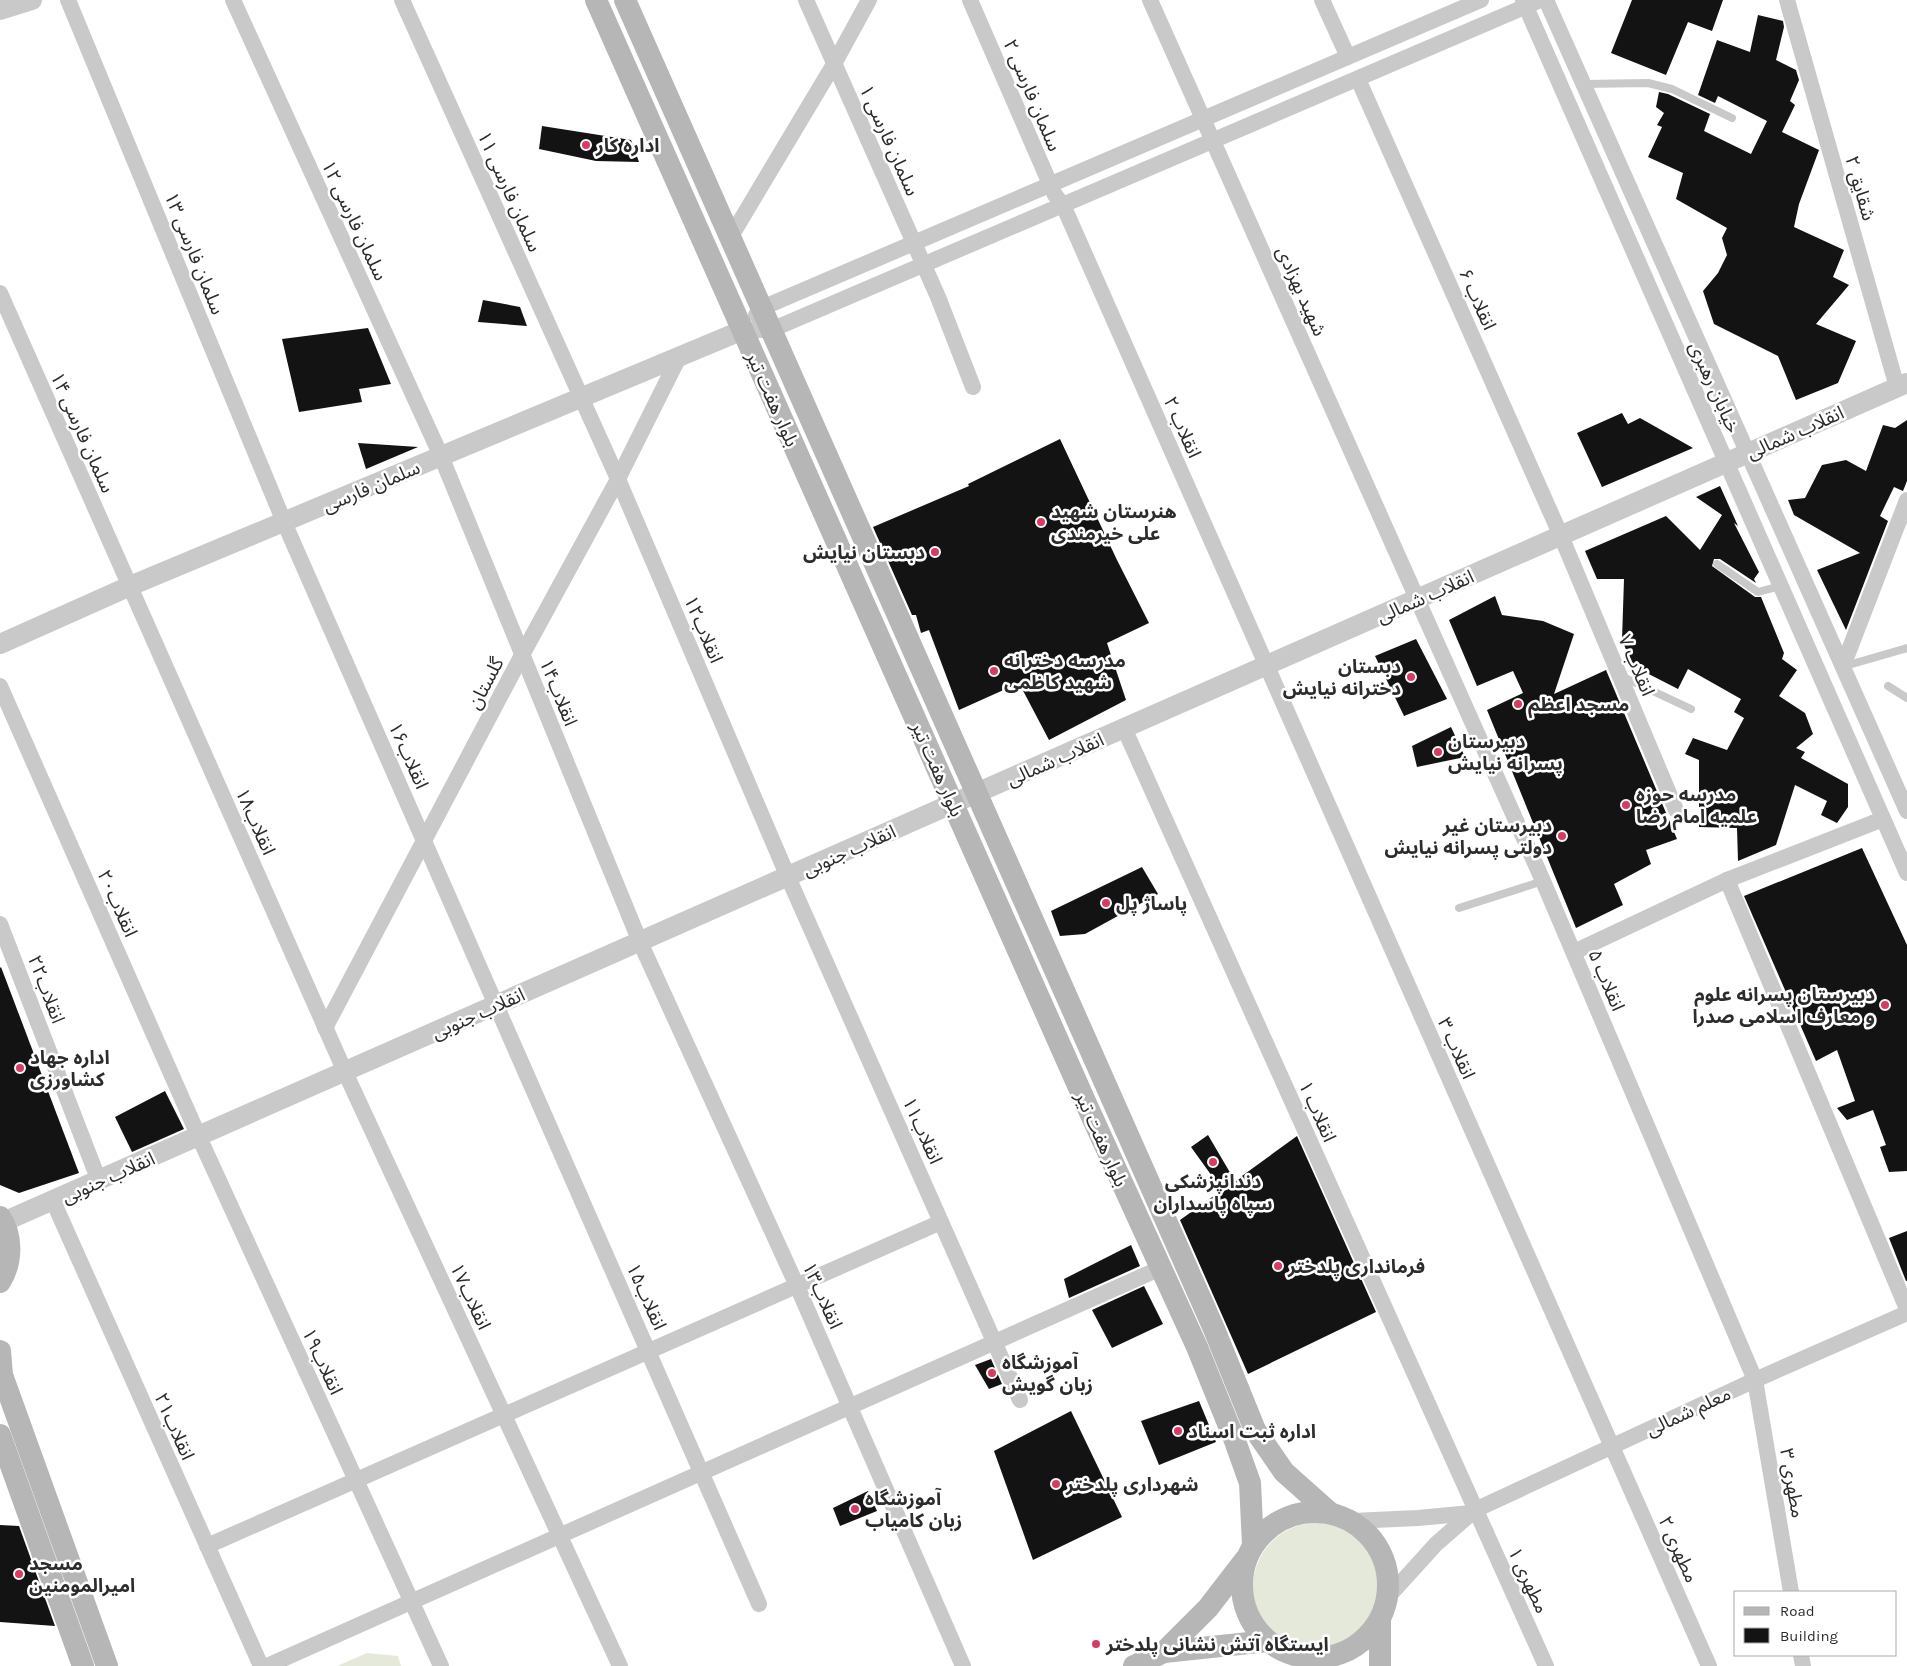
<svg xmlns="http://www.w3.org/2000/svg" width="1907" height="1666" viewBox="0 0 1907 1666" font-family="Karla,'Noto Sans Arabic',sans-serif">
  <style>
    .green { fill: #e5e9da }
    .building { fill: #131313 }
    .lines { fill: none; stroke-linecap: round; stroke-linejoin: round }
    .service { stroke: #c9c9c9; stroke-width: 8 }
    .minor { stroke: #c9c9c9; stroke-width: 16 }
    .tertiary { stroke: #c9c9c9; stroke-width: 20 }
    .secondary { stroke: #b6b6b6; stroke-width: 22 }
    .poi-dot { fill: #d63b62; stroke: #fff; stroke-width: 2 }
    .labels { text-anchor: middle; stroke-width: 5; stroke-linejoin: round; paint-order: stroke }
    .street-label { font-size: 19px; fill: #2c2c2c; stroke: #fff }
    .poi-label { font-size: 19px; font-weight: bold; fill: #2c2c2c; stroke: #fff; text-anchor: start }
  </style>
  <rect width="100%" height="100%" fill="#fff"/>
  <g class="green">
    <circle cx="1317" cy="1587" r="64"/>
    <path d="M367,1653l31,3 3,10h-64z"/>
  </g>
  <g class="building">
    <path d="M1632,0h91l-11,31 -24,-9 -22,53 -55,-22z"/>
    <path d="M1758,15l25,6 1,6 -8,33 20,10 3,10 -9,21 5,4 -13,27 37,18 -20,54 -5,23 50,23 -11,27 16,8 -33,39 40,17 -18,42 -42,17 -18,-44 -64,-32 -11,-33 15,-18 9,-18 -5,-17 5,-10 -51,-29 7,-26 -35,-16 14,-30 -5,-2 7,-12 -8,-6 3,-15 9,2 42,20 -6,17 47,23 16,-33 -49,-25 -3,7 -17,-8 19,-55 33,12z"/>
    <path d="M542,126l89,14 8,22 -43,-1 -57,-12z"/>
    <path d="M483,300l37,7 7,19 -49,-4z"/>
    <path d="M368,328l23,56 -32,5 3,13 -63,10 -17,-73z"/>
    <path d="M1622,413l6,11 12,-6 53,30 -91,39 -25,-54z"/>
    <path d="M1907,420v61l-4,10 -9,-4 -14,29 8,5 -42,109 -29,-60 43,-17 -66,-38 -6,-15 17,-2 17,-33 24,-5 20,11 17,-46 12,3z"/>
    <path d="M1060,439l57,121 32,63 -42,20 19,57 -77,40 -30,-57 -60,27 -30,-80 -8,3 -5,-18h-4l-39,-88 96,-41 -1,-2z"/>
    <path d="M358,443l60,4 -52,22z"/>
    <path d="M1720,486l18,40 -4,-3 25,49 -5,7 2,4 -36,-24h-6l-2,7 43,31h6l23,56 -2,6 15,11 -18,26 26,17 8,21 -17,14 9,4 -4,6 47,26v23l-11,16 -16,-8 6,-14 -32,-16 -19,60 -38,16 -1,-33 -38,-1v-67l-14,-6 8,-16 34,12 17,-32 -10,-6 7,-13 -53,-30 -10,20 -45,-23 -11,-26 2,-61h-27l-12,-28 81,-35 34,34 22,-35 -26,-18z"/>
    <path d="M1495,596l7,19 41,6 31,13 -20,60 52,-24 71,169 -31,11 5,14 -37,20 9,21 -47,23 -89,-218 36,-17 -10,-22 -36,15 -28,-66z"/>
    <path d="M1416,639l31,60 -43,17 -29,-60z"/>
    <path d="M1451,727l14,30 -48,10 -5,-21z"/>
    <path d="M1862,848l45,97v226l-18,1 -9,-25 6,-2 -13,-35 -26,10 -10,-12 18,-7 -18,-51 -21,11 -72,-165z"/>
    <path d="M1142,867l16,27 -73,40 -25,2 -9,-25z"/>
    <path d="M1,967l78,206 -60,20 -19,-8v-217z"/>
    <path d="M165,1091l19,38 -52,23 -17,-35z"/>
    <path d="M1208,1135l27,46 62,-45 79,176 -128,62 -68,-154 42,-30 -31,-43z"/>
    <path d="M1907,1231v50h-1l-17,-43z"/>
    <path d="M1131,1245l9,21 -71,32 -5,-19z"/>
    <path d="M1144,1286l19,38 -51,24 -20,-38z"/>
    <path d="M991,1359l11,25 -13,5 -14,-24z"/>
    <path d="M1199,1401l17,41 -57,23 -18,-44z"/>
    <path d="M1071,1411l51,106 -89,43 -39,-109z"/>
    <path d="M868,1491l9,20 -37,15 -7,-18z"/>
    <path d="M0,1525l19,1 36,100 -55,-4z"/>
  </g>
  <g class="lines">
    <g class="service">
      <path d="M1584,84l64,-1 24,6 60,29"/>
      <path d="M1717,564l41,28 22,-6"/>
      <path d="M1845,666l62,-18"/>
      <path d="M1623,677l68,32"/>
      <path d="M1888,686l19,12"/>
      <path d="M1459,908l84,-27"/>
    </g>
    <g class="minor">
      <path d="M68,0l216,522 475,1082"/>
      <path d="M233,0l208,456 199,486 157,344 166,380"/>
      <path d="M402,0l216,479 170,398 232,523"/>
      <path d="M806,0l132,297 35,90"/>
      <path d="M970,0l80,184 5,11 8,10 646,1461"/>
      <path d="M1150,0l393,881 212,499 36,212"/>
      <path d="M1322,0l26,57"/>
      <path d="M1523,0l384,873"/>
      <path d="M1546,0l361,811"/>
      <path d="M1787,0l110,387"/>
      <path d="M1358,79l203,457 115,274"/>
      <path d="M730,238l104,-174 35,-64"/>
      <path d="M0,293l345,779 275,594"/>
      <path d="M756,315l6,-7 719,-308"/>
      <path d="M743,330h28l765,-328"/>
      <path d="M1843,666l64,-166"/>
      <path d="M0,686l199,451 242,529"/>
      <path d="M1124,728l422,938"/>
      <path d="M1727,880l180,429"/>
      <path d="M0,924l99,257"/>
      <path d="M1574,952l153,-72 156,-61"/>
      <path d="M325,1028l197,-373 96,-176 61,-122"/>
      <path d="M53,1201l208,465"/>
      <path d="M1352,1521l66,-3 53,-5"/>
      <path d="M207,1546l734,-324"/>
      <path d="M1388,1597l48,-53 39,-34 280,-130 152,-67"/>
      <path d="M1801,1655l2,11"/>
      <path d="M267,1666l894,-398"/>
    </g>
    <g class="tertiary">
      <path d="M0,10l32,-10"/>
      <path d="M0,644l130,-58 613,-256"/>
      <path d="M3,1222l1904,-839"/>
    </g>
    <g class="secondary">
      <path d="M596,0l492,1108 109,239 38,94 15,42 3,62"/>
      <path d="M625,0l589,1329 41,101 29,42 45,40"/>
      <path d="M0,1217c13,19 12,46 0,65"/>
      <path d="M0,1351l2,24 105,291"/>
      <path d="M0,1435l83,231"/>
      <circle cx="1315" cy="1585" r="73"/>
      <path d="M1380,1621v45"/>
      <path d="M1164,1652l44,-44 37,-48"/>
      <path d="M1134,1666l30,-14 104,-11"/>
    </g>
  </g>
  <g class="poi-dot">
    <circle cx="586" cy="145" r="5"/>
    <circle cx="1041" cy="522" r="5"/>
    <circle cx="935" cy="552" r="5"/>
    <circle cx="994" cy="671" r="5"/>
    <circle cx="1411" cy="677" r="5"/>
    <circle cx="1518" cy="704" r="5"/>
    <circle cx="1438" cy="752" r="5"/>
    <circle cx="1626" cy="805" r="5"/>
    <circle cx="1562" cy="836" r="5"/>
    <circle cx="1106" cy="903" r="5"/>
    <circle cx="1885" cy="1005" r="5"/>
    <circle cx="20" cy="1068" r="5"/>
    <circle cx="1213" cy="1162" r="5"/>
    <circle cx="1278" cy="1266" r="5"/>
    <circle cx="992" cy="1373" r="5"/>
    <circle cx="1178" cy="1431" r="5"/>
    <circle cx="1056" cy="1484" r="5"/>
    <circle cx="855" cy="1509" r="5"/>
    <circle cx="19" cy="1574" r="5"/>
    <circle cx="1096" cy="1644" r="5"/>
  </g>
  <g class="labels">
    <g class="street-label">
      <text transform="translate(1033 95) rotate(67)" y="7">سلمان فارسی ۲</text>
      <text transform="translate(890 140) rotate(66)" y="7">سلمان فارسی ۱</text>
      <text transform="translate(1861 188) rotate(74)" y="7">شقایق ۲</text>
      <text transform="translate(510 191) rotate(66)" y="7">سلمان فارسی ۱۱</text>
      <text transform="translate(355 220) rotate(65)" y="7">سلمان فارسی ۱۲</text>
      <text transform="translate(195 253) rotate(68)" y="7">سلمان فارسی ۱۳</text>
      <text transform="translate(1302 291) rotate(66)" y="7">شهید بهزادی</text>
      <text transform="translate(1478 299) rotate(66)" y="7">انقلاب ۶</text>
      <text transform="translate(1715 387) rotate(66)" y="7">خیابان رهبری</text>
      <text transform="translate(773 399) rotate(66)" y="7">بلوار هفت تیر</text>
      <text transform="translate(1183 427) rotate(66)" y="7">انقلاب ۲</text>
      <text transform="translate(83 432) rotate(66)" y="7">سلمان فارسی ۱۴</text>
      <text transform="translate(1795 432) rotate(-24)" y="7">انقلاب شمالی</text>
      <text transform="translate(371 486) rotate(-23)" y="7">سلمان فارسی</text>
      <text transform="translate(1425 596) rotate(-24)" y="7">انقلاب شمالی</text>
      <text transform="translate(704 629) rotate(67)" y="7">انقلاب۱۲</text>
      <text transform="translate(1637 665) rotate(67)" y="7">انقلاب ۷</text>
      <text transform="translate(485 683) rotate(-62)" y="7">گلستان</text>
      <text transform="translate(559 692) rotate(68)" y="7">انقلاب۱۴</text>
      <text transform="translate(409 755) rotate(66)" y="7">انقلاب۱۶</text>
      <text transform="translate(1055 759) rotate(-24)" y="7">انقلاب شمالی</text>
      <text transform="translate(938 769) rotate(66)" y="7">بلوار هفت تیر</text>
      <text transform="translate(256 821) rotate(66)" y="7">انقلاب۱۸</text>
      <text transform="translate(849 850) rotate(-24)" y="7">انقلاب جنوبی</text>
      <text transform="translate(118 903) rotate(66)" y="7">انقلاب۲۰</text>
      <text transform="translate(1607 980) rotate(67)" y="7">انقلاب ۵</text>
      <text transform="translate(47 989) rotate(69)" y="7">انقلاب۲۲</text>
      <text transform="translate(478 1013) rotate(-24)" y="7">انقلاب جنوبی</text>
      <text transform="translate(1457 1048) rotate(66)" y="7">انقلاب ۳</text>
      <text transform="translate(1318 1111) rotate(66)" y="7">انقلاب ۱</text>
      <text transform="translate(923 1130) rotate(66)" y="7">انقلاب۱۱</text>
      <text transform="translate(1102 1139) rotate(66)" y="7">بلوار هفت تیر</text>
      <text transform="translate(108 1177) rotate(-24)" y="7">انقلاب جنوبی</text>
      <text transform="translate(823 1295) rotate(66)" y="7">انقلاب۱۳</text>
      <text transform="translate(471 1296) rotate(65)" y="7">انقلاب۱۷</text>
      <text transform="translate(647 1296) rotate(66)" y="7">انقلاب۱۵</text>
      <text transform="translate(323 1361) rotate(65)" y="7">انقلاب۱۹</text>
      <text transform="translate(1688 1411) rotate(-25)" y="7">معلم شمالی</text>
      <text transform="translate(175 1426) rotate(66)" y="7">انقلاب۲۱</text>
      <text transform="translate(1793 1483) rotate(80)" y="7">مطهری ۳</text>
      <text transform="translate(1679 1549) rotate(66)" y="7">مطهری ۲</text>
      <text transform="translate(1529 1580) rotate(65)" y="7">مطهری ۱</text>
    </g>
    <g class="poi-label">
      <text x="596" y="152">اداره کار</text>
      <text x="1051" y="518">هنرستان شهید<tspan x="1051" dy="22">علی خیرمندی</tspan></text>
      <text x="925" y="559" text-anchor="end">دبستان نیایش</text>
      <text x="1004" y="667">مدرسه دخترانه<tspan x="1004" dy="22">شهید کاظمی</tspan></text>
      <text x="1401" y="673" text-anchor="end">دبستان<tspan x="1401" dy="22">دخترانه نیایش</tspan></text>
      <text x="1528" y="711">مسجد اعظم</text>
      <text x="1448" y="748">دبیرستان<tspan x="1448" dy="22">پسرانه نیایش</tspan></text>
      <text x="1636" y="801">مدرسه حوزه<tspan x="1636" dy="22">علمیه امام رضا</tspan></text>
      <text x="1552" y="832" text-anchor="end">دبیرستان غیر<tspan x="1552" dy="22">دولتی پسرانه نیایش</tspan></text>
      <text x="1116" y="910">پاساژ پل</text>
      <text x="1875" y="1001" text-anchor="end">دبیرستان پسرانه علوم<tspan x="1875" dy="22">و معارف اسلامی صدرا</tspan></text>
      <text x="30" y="1064">اداره جهاد<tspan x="30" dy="22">کشاورزی</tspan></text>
      <text x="1213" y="1188" text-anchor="middle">دندانپزشکی<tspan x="1213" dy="22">سپاه پاسداران</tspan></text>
      <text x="1288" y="1273">فرمانداری پلدختر</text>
      <text x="1002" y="1369">آموزشگاه<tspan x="1002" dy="22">زبان گویش</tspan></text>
      <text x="1188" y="1438">اداره ثبت اسناد</text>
      <text x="1066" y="1491">شهرداری پلدختر</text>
      <text x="865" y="1505">آموزشگاه<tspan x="865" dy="22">زبان کامیاب</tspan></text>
      <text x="29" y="1570">مسجد<tspan x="29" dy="22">امیرالمومنین</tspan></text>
      <text x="1106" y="1651">ایستگاه آتش نشانی پلدختر</text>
    </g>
  </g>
  <rect x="1734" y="1591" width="162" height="65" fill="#ffffff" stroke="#ababab"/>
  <rect x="1744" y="1607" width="25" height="8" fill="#b6b6b6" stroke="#ababab"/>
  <text x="1780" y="1616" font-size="15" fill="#2c2c2c">Road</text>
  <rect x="1744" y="1628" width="25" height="15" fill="#131313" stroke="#ababab"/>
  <text x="1780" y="1641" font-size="15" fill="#2c2c2c">Building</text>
</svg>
